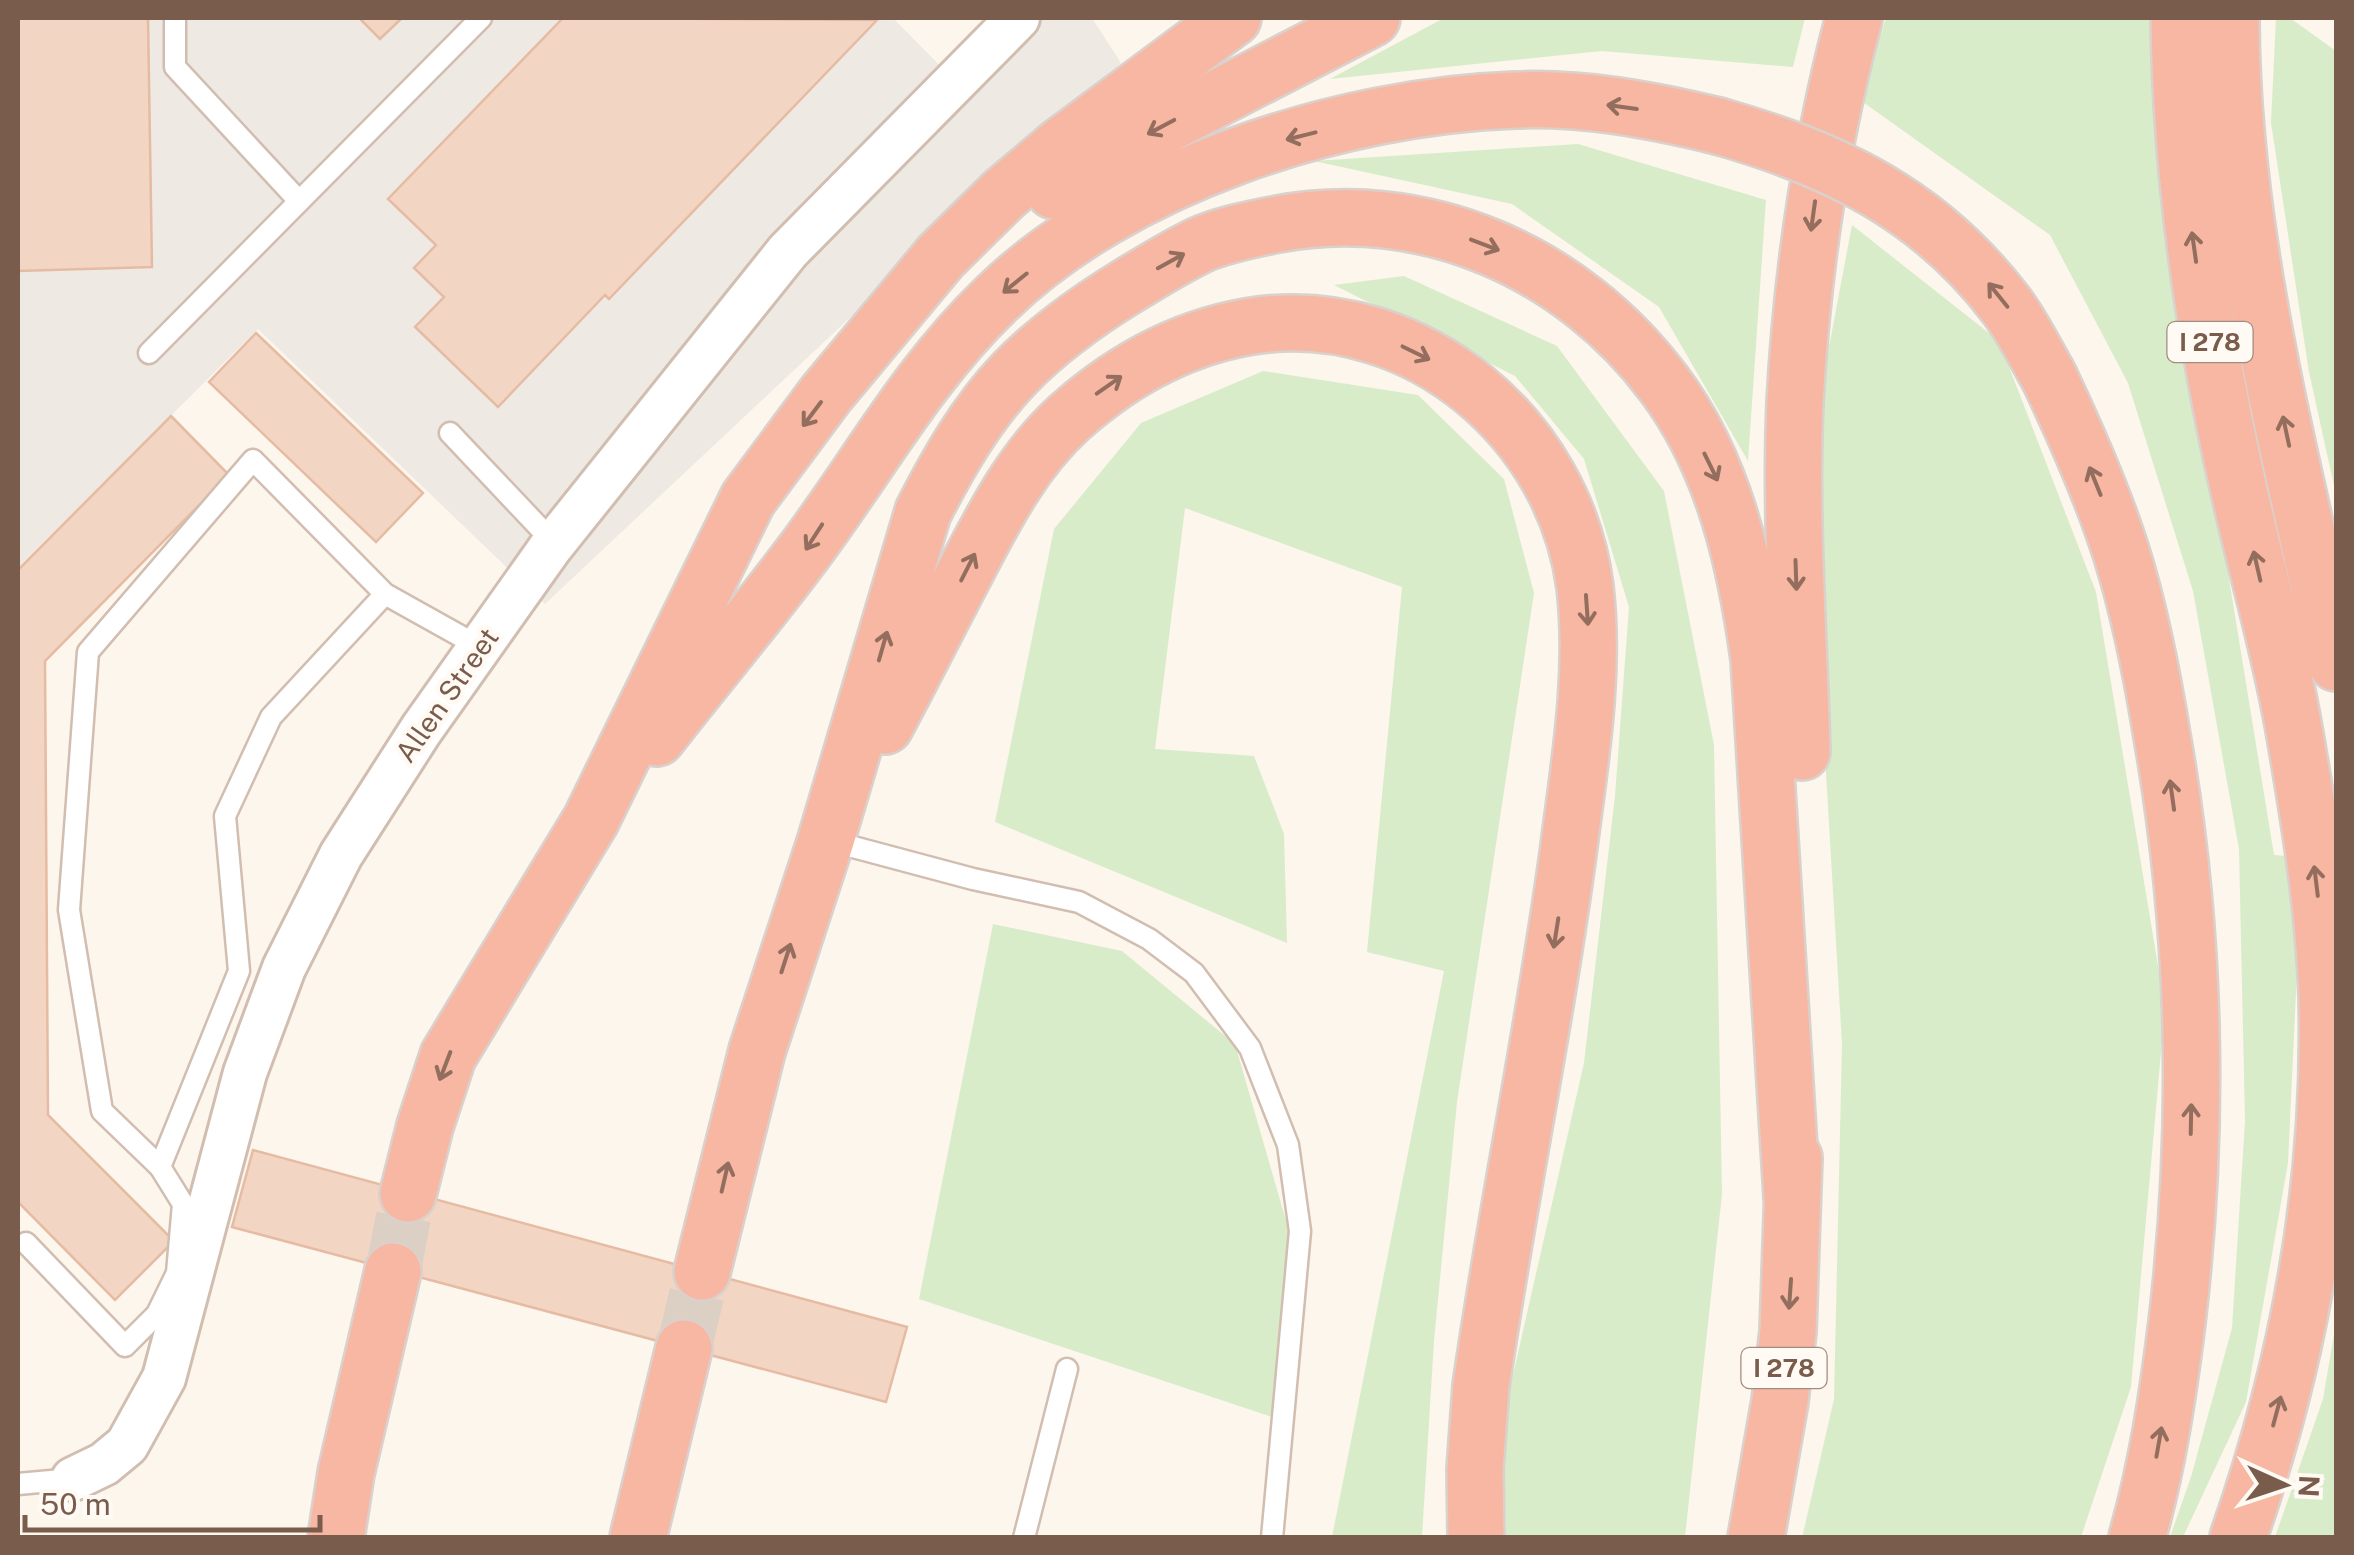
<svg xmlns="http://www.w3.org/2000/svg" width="2354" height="1555" viewBox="0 0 2354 1555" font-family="'Public Sans',sans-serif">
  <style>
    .industrial { fill: #efe9e4 }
    .green { fill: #d8ecc9 }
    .building { fill: #f3d5c3; stroke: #e6bba3; stroke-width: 2.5 }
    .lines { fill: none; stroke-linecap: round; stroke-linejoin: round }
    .motorway-tunnel { stroke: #dcd0c4; stroke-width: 55; stroke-dasharray: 55 28; stroke-linecap: butt }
    .service-casing { stroke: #d1beb0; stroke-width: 25 }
    .minor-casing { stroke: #d1beb0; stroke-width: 48 }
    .motorway-casing { stroke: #dad1cd; stroke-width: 60 }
    .service { stroke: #fff; stroke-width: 20 }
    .minor { stroke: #fff; stroke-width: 42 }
    .motorway { stroke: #f7b7a3; stroke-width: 55 }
    .motorway-bridge-casing { stroke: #dad1cd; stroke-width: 60; stroke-linecap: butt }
    .motorway-bridge { stroke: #f7b7a3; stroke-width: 55 }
    .oneway { stroke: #936e5e }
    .labels { text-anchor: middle; stroke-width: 9; stroke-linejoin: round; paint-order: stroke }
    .shield { fill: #fffaf3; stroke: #a28b7f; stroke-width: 2.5 }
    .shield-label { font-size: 25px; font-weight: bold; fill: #7a5c4d }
    .street-label { font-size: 28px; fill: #7a5c4d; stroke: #fffaf3 }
  </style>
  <rect width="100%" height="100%" fill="#fdf6ec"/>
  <path class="industrial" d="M18,18h875l63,64 66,-64h70l29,45 -576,541 -287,-275 -240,239z"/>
  <g class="green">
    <path d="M1444,18h361l-12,49 -191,-16 -272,28z"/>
    <path d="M1886,18h278l26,321 84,516 12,1 12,94 -10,213 -42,239 -63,135h-13l21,-60 41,-149 13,-207 -6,-272 -46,-258 -65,-208 -78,-148 -190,-135z"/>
    <path d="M2276,18h14l46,33v444l-27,-123 -38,-249z"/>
    <path d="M1578,144l188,56 -18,261 -89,-154 -147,-103 -198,-43z"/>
    <path d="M1852,225l147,116 97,251 69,416 -34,379 -50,150 -279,1 32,-139 8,-355 -21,-356 1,-304z"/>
    <path d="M1404,276l153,70 107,145 50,254 8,449 -37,343h-179l-4,-114 82,-360 31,-267 14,-189 -45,-148 -69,-83 -181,-91z"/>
    <path d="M1263,371l155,24 86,84 30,114 -77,509 -23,239 -12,196h-90l112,-566 -77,-19 35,-365 -217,-79 -30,241 99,7 30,78 3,109 -292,-121 59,-293 87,-106z"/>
    <path d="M993,924l129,27 113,93 54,187 -17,186 -353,-118z"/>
    <path d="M2336,1322v215h-61l48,-138z"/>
  </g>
  <g class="building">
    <path d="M18,18h130l4,249 -134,4z"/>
    <path d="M359,18h43l-22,21z"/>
    <path d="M563,18l314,2 -268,279 -4,-4 -107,112 -83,-80 29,-30 -30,-29 22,-23 -48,-46z"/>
    <path d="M256,333l167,160 -47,49 -167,-160z"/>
    <path d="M171,416l58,59 -184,186 3,454 126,126 -59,59 -97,-98v-632z"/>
    <path d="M253,1150l654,177 -21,75 -654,-175z"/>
  </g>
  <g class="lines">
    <g class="motorway-tunnel">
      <path d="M393,1271l15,-77"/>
      <path d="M684,1348l18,-76"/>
    </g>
    <g class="service-casing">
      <g id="service">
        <path d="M175,18v49l124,134"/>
        <path d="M149,353l332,-335"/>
        <path d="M450,433l104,110"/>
        <path d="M385,594l-114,123 -46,99 14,155 -79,196 -58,-56 -33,-201 19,-258 165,-192 132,134 95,53"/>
        <path d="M827,840l146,39 106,23 70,37 45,34 56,75 38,97 12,86 -28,307"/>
        <path d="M26,1243l99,103 32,-32 20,-41 6,-69 -23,-37"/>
        <path d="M18,1484l55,-5"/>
        <path d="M1024,1538l43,-169"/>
      </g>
    </g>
    <g class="minor-casing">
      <path id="minor" d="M73,1479l31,-15 23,-19 37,-67 81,-305 39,-105 57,-113 80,-125 129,-182 238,-297 230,-233"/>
    </g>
    <g class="motorway-casing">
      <g id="motorway">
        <path d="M2179,18c2,158 24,313 59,468 18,83 43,165 57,249 15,87 29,175 32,262 5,185 -28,367 -89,541"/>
        <path d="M2231,18c0,217 59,434 105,645"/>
        <path d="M1054,191l71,-45 247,-128"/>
        <path d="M2049,377c27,57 53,115 72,175 19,60 31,122 41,184 34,193 38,391 15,586 -9,73 -20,146 -40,216"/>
        <path d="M885,726c26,-49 51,-98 77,-148 30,-57 59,-117 108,-161 54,-48 116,-82 189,-92 160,-20 306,105 326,262 10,86 -5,174 -16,259 -24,181 -62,360 -88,540l-6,83 1,69"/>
        <path d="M657,738c48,-62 99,-122 146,-185 64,-85 114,-178 192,-253 127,-124 345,-194 520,-200 68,-3 137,10 203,26"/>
        <path d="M1802,752c-3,-116 -12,-234 -7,-350 7,-130 26,-259 59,-384"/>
        <path d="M408,1194l17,-68 23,-70 143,-236 157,-321 78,-105 115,-138 63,-62 58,-49 171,-127"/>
        <path d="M702,1272l55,-221 69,-211 97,-328c25,-49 53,-98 91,-138 34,-35 73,-63 114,-88 23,-14 47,-29 72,-41 22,-10 49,-15 73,-20 151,-30 300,37 391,159 60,80 82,179 95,275l33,538"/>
        <path d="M336,1538l10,-65 47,-202"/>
        <path d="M638,1538l46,-190"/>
        <path d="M1756,1538l24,-137 8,-70 6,-173"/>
      </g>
    </g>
    <use href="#service" class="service"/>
    <use href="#minor" class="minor"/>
    <use href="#motorway" class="motorway"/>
    <g class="motorway-bridge-casing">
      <path id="motorway-bridge" d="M1718,126c117,33 212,79 288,179 17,22 29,48 43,72"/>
    </g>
    <use href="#motorway-bridge" class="motorway-bridge"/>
  </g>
  <defs><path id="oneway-shaft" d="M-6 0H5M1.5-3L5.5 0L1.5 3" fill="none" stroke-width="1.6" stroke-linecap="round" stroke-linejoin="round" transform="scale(2.5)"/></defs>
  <g class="oneway">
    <use href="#oneway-shaft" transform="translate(1622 107) rotate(-172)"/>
    <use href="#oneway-shaft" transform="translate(1161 127) rotate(152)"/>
    <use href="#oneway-shaft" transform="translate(1301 136) rotate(166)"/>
    <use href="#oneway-shaft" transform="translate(1813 216) rotate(98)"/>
    <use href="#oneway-shaft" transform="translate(1485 245) rotate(21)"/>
    <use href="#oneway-shaft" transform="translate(2194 247) rotate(-98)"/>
    <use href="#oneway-shaft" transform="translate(1171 261) rotate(-29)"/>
    <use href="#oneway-shaft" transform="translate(1015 283) rotate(141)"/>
    <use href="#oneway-shaft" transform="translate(1998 295) rotate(-129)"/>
    <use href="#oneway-shaft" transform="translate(1416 353) rotate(26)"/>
    <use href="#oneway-shaft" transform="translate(1109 385) rotate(-35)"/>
    <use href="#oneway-shaft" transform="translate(812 414) rotate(127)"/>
    <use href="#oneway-shaft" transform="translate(2286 431) rotate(-102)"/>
    <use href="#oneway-shaft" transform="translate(1711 467) rotate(64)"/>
    <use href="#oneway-shaft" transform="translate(2095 481) rotate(-112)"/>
    <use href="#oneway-shaft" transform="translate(814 537) rotate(123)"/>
    <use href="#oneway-shaft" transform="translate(2257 566) rotate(-103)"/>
    <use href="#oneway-shaft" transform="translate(968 567) rotate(-63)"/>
    <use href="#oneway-shaft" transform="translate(1796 575) rotate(88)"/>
    <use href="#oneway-shaft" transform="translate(1587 610) rotate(86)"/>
    <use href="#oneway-shaft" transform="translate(883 646) rotate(-74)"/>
    <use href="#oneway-shaft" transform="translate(2172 795) rotate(-98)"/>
    <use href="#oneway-shaft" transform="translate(2316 881) rotate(-97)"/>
    <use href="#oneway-shaft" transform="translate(1556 933) rotate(99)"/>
    <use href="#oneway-shaft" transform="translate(786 958) rotate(-72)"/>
    <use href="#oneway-shaft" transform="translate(445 1066) rotate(111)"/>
    <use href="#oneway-shaft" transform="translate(2191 1119) rotate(-89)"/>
    <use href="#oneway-shaft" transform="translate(725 1177) rotate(-77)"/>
    <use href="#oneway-shaft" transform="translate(1790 1294) rotate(94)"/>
    <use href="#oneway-shaft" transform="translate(2277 1411) rotate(-75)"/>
    <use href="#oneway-shaft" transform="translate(2159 1442) rotate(-80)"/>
  </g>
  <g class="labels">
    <g class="shield">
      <rect x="2167.5" y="322" width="85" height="40" rx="8"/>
      <rect x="1741.5" y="1348" width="85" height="40" rx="8"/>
    </g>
    <g class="shield-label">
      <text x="2210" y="351">I 278</text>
      <text x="1784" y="1377">I 278</text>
    </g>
    <g class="street-label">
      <text transform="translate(447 695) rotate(-55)" y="10">Allen Street</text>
    </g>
  </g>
  <rect width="2354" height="1555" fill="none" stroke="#7a5c4d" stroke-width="40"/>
  <g transform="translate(2284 1485) rotate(93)" stroke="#fffaf3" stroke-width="8" paint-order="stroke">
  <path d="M0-8L18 38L0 25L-18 38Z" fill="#7a5c4d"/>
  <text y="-15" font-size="28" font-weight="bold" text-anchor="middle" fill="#7a5c4d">N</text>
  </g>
  <path d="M25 1515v15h295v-15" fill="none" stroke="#7a5c4d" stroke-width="5"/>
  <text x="40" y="1515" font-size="30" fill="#7a5c4d" stroke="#fffaf3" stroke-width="8" paint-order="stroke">50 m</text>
</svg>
